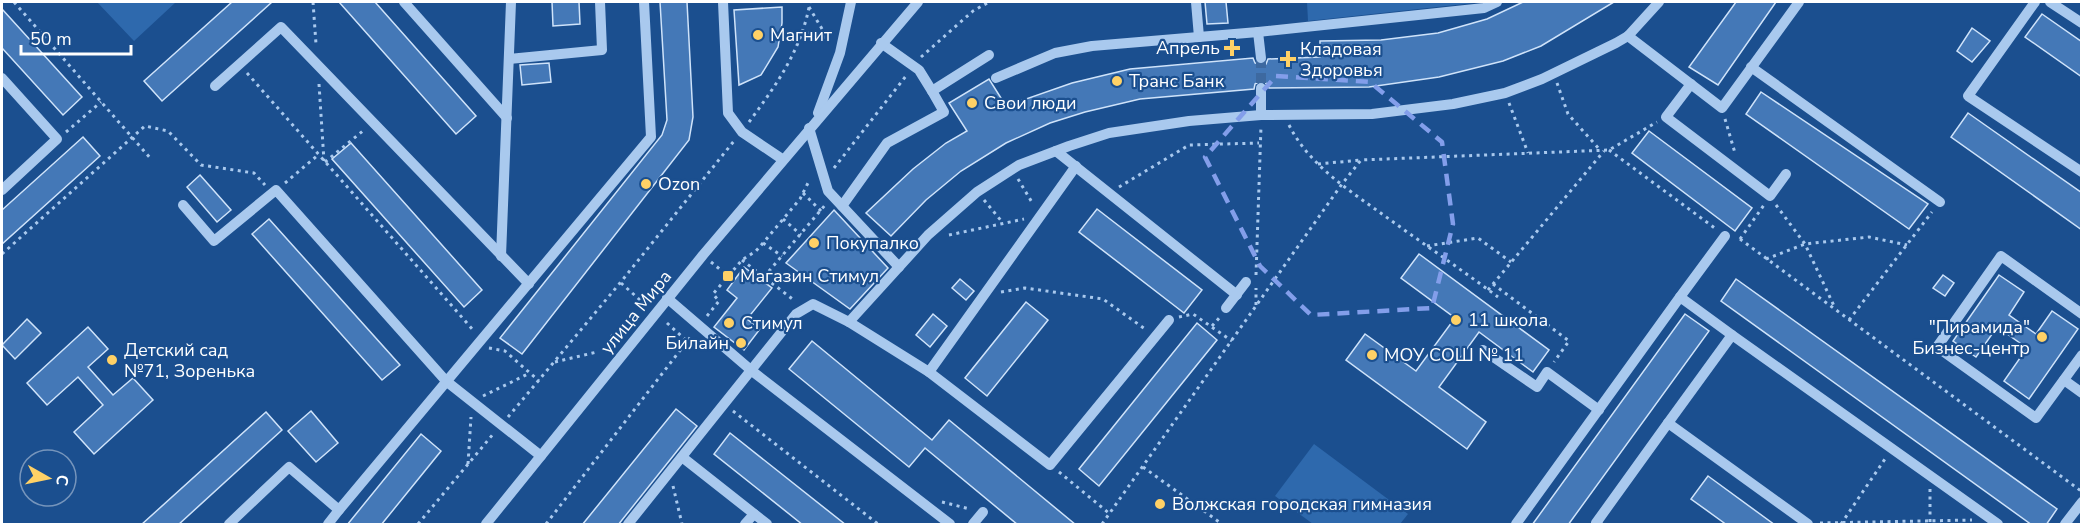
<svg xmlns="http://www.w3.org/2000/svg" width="2083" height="526" viewBox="0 0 2083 526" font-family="'Nunito Sans',sans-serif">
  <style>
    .green { fill: #2e69ad }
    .building { fill: #4478b7; stroke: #cfe3fa; stroke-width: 1.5 }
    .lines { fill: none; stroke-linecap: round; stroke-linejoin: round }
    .minor-tunnel { stroke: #3d69a0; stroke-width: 10; stroke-dasharray: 10 5; stroke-linecap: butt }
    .path { stroke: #a9c9ee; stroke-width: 3; stroke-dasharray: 3 4.5; stroke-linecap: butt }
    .minor { stroke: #a9c9ee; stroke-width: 10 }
    .marked { fill: none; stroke: #839eea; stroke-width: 4.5; stroke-dasharray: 12 8; stroke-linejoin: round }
    .poi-dot { fill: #ffd166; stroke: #1b4f8f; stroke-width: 2 }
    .labels { text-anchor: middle; stroke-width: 4.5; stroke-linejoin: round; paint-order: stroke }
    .poi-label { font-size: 18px; fill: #fff; stroke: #1b4f8f; text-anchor: start }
    .street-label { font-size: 18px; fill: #fff; stroke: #1b4f8f }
  </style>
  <rect width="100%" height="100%" fill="#1b4f8f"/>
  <g class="green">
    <path d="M97,2h79l-42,39z"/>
    <path d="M1307,2h176l-175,19z"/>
    <path d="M1314,444l94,70 -8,10h-87l-38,-28z"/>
  </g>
  <g class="building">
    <path d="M232,2h40l-110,99 -18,-20z"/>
    <path d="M339,2h36l101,114 -20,18z"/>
    <path d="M552,2h27l1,22 -27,2z"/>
    <path d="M660,2h27l6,115 -4,23 -167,214 -22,-16 162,-203 5,-15z"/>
    <path d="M1205,2h21l2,21 -21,1z"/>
    <path d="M1523,2h91l-73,44 -38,15 -64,16 -70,10 -100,1 -4,-6 -5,-1 -5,3 -1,5 -114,10 -55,13 -35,11 -44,20 -45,28 -35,29 -35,36 -25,-23 47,-44 33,-26 21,-12 -18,-28 40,-24 17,27 66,-23 58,-14 123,-11 2,5 6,2 5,-1 2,-5 52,-2v-16l61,-1 57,-7 49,-14z"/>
    <path d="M1736,2h40l-58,83 -29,-18z"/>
    <path d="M782,7v16l-4,24 -17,28 -22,10 -5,-75z"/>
    <path d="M2,9l80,88 -19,18 -61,-67z"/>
    <path d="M2042,14l40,28v35l-57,-40z"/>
    <path d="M1972,28l18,13 -18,21 -15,-11z"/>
    <path d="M549,63l2,19 -29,3 -2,-20z"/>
    <path d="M1761,92l167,112 -19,25 -163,-115z"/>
    <path d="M1968,113l114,80v37l-131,-93z"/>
    <path d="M1649,131l103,77 -17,23 -103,-78z"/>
    <path d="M83,137l17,19 -98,88v-34z"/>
    <path d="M351,143l131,147 -18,17 -132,-148z"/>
    <path d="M200,175l31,35 -14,12 -30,-35z"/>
    <path d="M1097,209l105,81 -18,23 -105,-81z"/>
    <path d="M834,210l54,58 -38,41 -64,-46z"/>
    <path d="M269,219l131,146 -18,15 -130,-146z"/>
    <path d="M1419,254l130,96 -16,22 -54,-40 -40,55 47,35 -19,27 -121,-89 19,-26 51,37 39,-53 -54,-40z"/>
    <path d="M744,267l28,21 -25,31 13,10 -16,21 -30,-23 23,-29 -10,-8z"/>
    <path d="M1943,275l11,8 -9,13 -12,-8z"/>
    <path d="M1999,275l25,17 -15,23 27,19 16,-23 26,18 -49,70 -25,-18 23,-33 -30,-21 -21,30 -23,-16z"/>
    <path d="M960,279l14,12 -8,9 -14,-12z"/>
    <path d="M1736,279l321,230 -11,16h-14l-311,-224z"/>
    <path d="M1026,302l22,18 -61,76 -22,-18z"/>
    <path d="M933,314l14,12 -17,21 -14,-12z"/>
    <path d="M1685,314l24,17 -141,194h-36z"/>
    <path d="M27,319l14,14 -26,26 -13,-14z"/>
    <path d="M1197,323l20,17 -118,146 -20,-17z"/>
    <path d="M88,327l20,22 -20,18 25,28 20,-17 20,22 -59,54 -20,-22 29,-27 -25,-28 -31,28 -20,-22z"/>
    <path d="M812,341l120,99 17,-20 127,105h-58l-93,-77 -16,19 -120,-98z"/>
    <path d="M676,409l21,17 -79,99h-36z"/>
    <path d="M311,411l27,32 -22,19 -28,-31z"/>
    <path d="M266,412l16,18 -104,95h-37z"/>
    <path d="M730,433l116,92h-43l-89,-71z"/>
    <path d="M421,434l20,17 -60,74h-34z"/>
    <path d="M1708,476l67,49h-48l-36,-26z"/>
  </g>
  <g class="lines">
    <path class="minor-tunnel" d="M1261,58v30"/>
    <g class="path">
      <path d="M14,2l137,157"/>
      <path d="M313,2l3,42"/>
      <path d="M809,7l19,32"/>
      <path d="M801,31l26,7"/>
      <path d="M921,57l52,-46 16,-9"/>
      <path d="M247,73l227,258"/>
      <path d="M1557,83l11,31 32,36"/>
      <path d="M319,84l5,77"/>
      <path d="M1509,103l19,50"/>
      <path d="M1725,119l10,34"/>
      <path d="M749,122c28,-38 53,-73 61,-120"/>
      <path d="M1289,125c21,42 63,67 100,94 36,26 73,51 109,78"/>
      <path d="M66,132l35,-30"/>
      <path d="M1609,150l107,79"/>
      <path d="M325,162l39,-32"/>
      <path d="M1318,164l43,-4"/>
      <path d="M834,168l72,-92"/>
      <path d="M1018,179l15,25"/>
      <path d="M285,183l33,-28"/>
      <path d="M1119,187l70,-42 70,-2"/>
      <path d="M803,193l18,18"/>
      <path d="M984,200l19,23"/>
      <path d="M1776,205l29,39 30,64"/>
      <path d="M783,219l18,16"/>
      <path d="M949,235l75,-16"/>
      <path d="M1740,239l341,252"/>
      <path d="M1740,239l24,-34"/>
      <path d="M763,243l19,13"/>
      <path d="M1427,246l51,-8 33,24"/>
      <path d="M2,254l143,-128 23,5 33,34 53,8 11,12"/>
      <path d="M1766,259l39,-15 64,-7 38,8"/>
      <path d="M742,260l53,41"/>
      <path d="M711,262l17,14"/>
      <path d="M1256,275l5,-149"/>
      <path d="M764,277l62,-73"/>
      <path d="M621,283l19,17"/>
      <path d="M1493,284l76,57 -15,21"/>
      <path d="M1488,290l116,-139"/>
      <path d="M1001,292l24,-4 78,11 42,30"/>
      <path d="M1256,305v-17"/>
      <path d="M707,316l12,-15 -6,-7 29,-34 14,-9 7,-8 37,-44 8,-16 4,-1"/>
      <path d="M1179,317l14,-3 39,27"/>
      <path d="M1849,320l83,-108"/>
      <path d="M667,323l20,18"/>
      <path d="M1212,326l8,-9"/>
      <path d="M611,335l8,7"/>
      <path d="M489,348l16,3 34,30"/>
      <path d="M555,362l42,-10"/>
      <path d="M483,396l47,-23"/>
      <path d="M733,411l145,113"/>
      <path d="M508,417l112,-134 114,-142"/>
      <path d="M468,464l3,-47"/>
      <path d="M1143,467l79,57"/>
      <path d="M1059,472l51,42"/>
      <path d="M673,486l9,38"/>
      <path d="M1930,489v35"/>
      <path d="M942,502l28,7"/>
      <path d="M1820,523l152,-3"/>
      <path d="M418,524l76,-91"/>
      <path d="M546,524l146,-189"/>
      <path d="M1102,524l240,-340 19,-24 248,-10 48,-28"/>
      <path d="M1841,524l44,-65"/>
    </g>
    <g class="minor">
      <path d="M404,2l103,116"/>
      <path d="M723,2l5,111 14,19 40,27"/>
      <path d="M1196,2l3,35"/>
      <path d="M2035,2l-67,94 114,76"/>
      <path d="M2050,2l32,21"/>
      <path d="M1258,32l3,26"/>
      <path d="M1628,36l94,72 77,-106"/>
      <path d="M881,43l38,27 13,21"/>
      <path d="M509,59l93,-9 -2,-48"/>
      <path d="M1751,67l189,135"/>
      <path d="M2,78l55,61 -55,51"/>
      <path d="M996,78l59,-25 37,-7 166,-14 226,-24 13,-6"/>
      <path d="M1691,84l-25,33 104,79 16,-22"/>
      <path d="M215,86l66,-59 248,257"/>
      <path d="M818,113l22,-60 11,-51"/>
      <path d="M1261,115v-27"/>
      <path d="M809,128l19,63 71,76"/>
      <path d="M1056,151l181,144"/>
      <path d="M183,205l31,36 62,-51 170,191 95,75"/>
      <path d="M842,206l45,-63 57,-31 -12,-21 57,-36"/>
      <path d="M501,256l10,-254"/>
      <path d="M1680,297l45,-61"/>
      <path d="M667,298l85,73 198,153"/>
      <path d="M1226,308l20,-26"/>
      <path d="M2082,314l-81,-58 -64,91 99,71 46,-63"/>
      <path d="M849,322l80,50 147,-206"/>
      <path d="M1483,350l54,37 10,-15 52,38"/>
      <path d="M929,372l121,93 119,-145"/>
      <path d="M2064,380l18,13"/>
      <path d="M682,457l85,67"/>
      <path d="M229,524l60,-57 50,43 312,-373 -7,-135"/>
      <path d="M328,524l11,-14"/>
      <path d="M486,524l217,-269 215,-253"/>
      <path d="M628,524l168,-210 17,-10 36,18 79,-87 49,-43 42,-27 50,-19 40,-13 80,-12 72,-6 111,-1 81,-10 52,-11 37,-14 74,-36 12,-7 31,-34"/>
      <path d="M745,524l9,-10"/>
      <path d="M973,524l10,-12"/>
      <path d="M1516,524l164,-227 52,38"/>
      <path d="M1598,524l-2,-1 72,-100"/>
      <path d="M1808,524l-140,-101 64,-88 266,189"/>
      <path d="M2065,524l17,-22"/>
    </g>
  </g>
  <path class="marked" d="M1276,76l94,6 72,60 11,82 -21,84 -121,7 -51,-49 -55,-109z"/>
  <g class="poi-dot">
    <circle cx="758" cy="35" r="6"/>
    <path d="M1229 39h6v6h6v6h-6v6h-6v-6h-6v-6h6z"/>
    <path d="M1285 50h6v6h6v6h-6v6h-6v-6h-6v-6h6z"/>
    <circle cx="1117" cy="81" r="6"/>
    <circle cx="972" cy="103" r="6"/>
    <circle cx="646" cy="184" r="6"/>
    <circle cx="814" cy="243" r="6"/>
    <rect x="722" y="270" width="12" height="12" rx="3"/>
    <circle cx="1456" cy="320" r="6"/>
    <circle cx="729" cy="323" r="6"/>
    <circle cx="2042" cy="337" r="6"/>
    <circle cx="741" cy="343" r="6"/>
    <circle cx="1372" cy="355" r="6"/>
    <circle cx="112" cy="360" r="6"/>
    <circle cx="1160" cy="504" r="6"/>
  </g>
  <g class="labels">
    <g class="poi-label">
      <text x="770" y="41">Магнит</text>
      <text x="1220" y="54" text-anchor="end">Апрель</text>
      <text x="1300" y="55">Кладовая<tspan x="1300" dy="21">Здоровья</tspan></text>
      <text x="1129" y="87">Транс Банк</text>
      <text x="984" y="109">Свои люди</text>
      <text x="658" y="190">Ozon</text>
      <text x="826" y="249">Покупалко</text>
      <text x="740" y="282">Магазин Стимул</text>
      <text x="1468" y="326">11 школа</text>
      <text x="741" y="329">Стимул</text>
      <text x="2030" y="333" text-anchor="end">"Пирамида"<tspan x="2030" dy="21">Бизнес-центр</tspan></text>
      <text x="729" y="349" text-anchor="end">Билайн</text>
      <text x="124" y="356">Детский сад<tspan x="124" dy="21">№71, Зоренька</tspan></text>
      <text x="1384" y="361">МОУ СОШ № 11</text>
      <text x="1172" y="510">Волжская городская гимназия</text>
    </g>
    <g class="street-label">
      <text transform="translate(636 312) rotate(-51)" y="6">улица Мира</text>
    </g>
  </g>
  <rect width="2083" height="526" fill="none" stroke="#ffffff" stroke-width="6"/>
  <g transform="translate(48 478) rotate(99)"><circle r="28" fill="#1b4f8f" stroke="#7695bc" stroke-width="1.5"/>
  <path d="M0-4.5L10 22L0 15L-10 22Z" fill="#ffd166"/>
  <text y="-9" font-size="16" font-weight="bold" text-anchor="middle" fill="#ffffff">С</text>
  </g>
  <path d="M21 45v9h110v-9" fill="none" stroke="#ffffff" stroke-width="3"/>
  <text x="30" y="45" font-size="18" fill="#ffffff" stroke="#1b4f8f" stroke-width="4.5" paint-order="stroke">50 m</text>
</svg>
